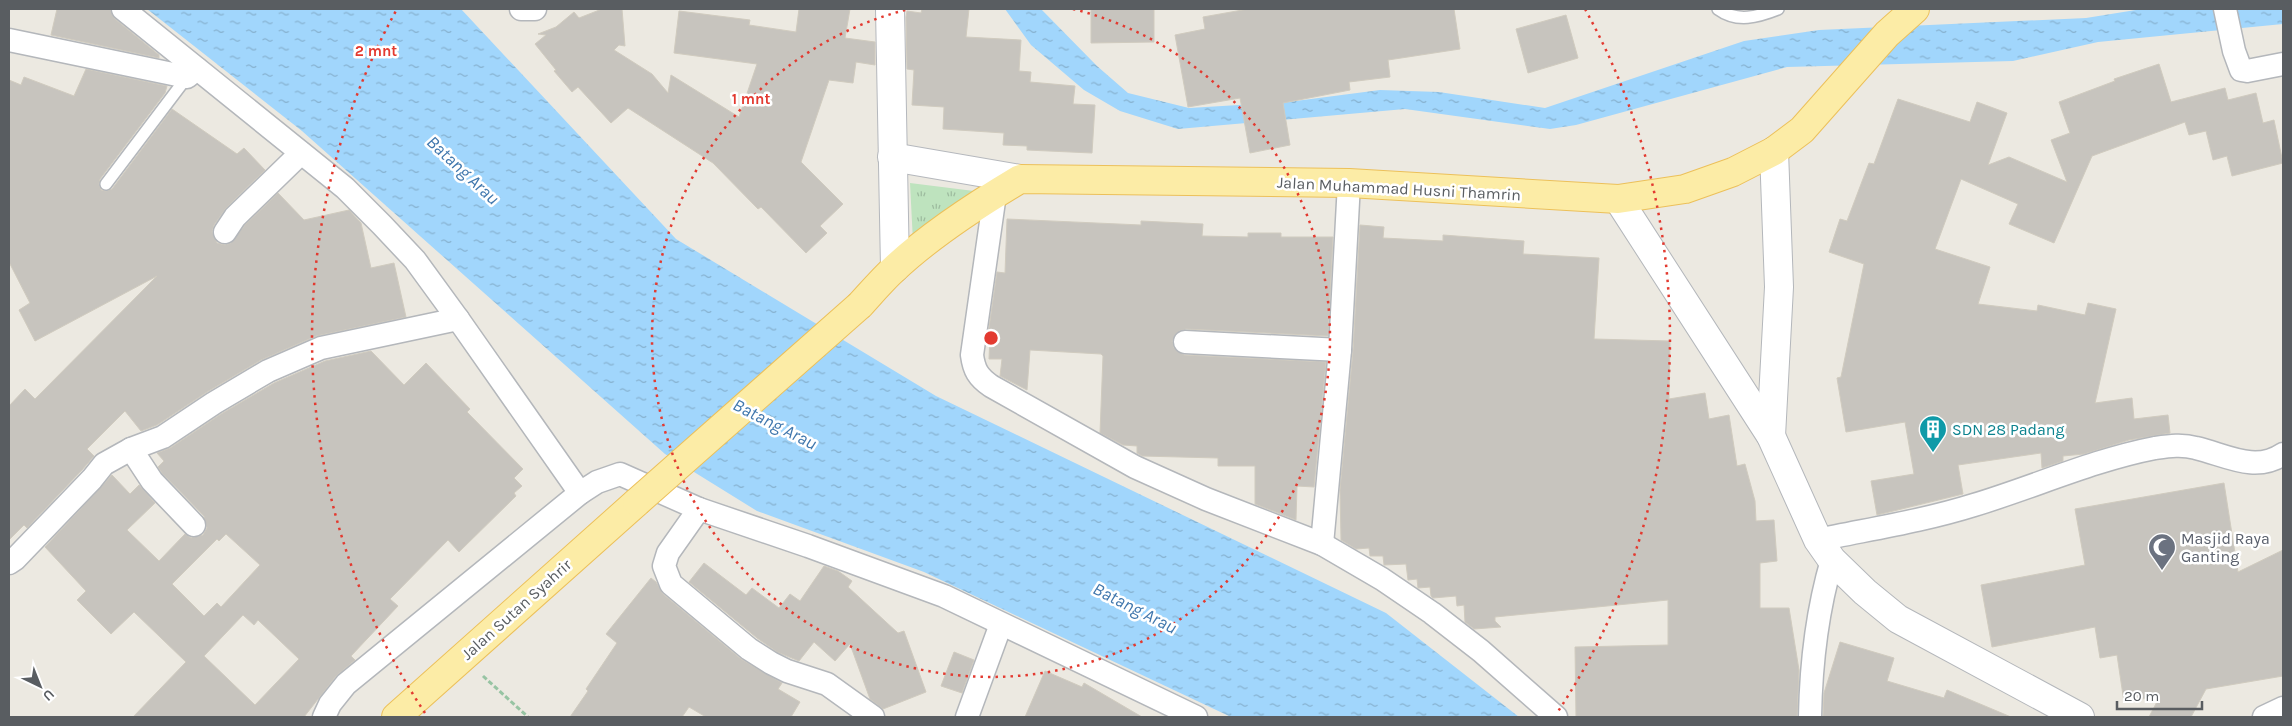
<svg xmlns="http://www.w3.org/2000/svg" width="2292" height="726" viewBox="0 0 2292 726" font-family="Karla,sans-serif">
  <style>
    .grass { fill: url(#grass-tufts) }
    .water { fill: url(#water-ripples) }
    .building { fill: #c7c4be; stroke: #d0cbbf; fill-rule: evenodd }
    .lines { fill: none; stroke-linecap: round; stroke-linejoin: round }
    .service-casing { stroke: #b4b7bb; stroke-width: 14 }
    .minor-casing { stroke: #b4b7bb; stroke-width: 25 }
    .tertiary-casing { stroke: #b4b7bb; stroke-width: 30 }
    .secondary-casing { stroke: #b5b8bd; stroke-width: 30 }
    .primary-casing { stroke: #ecc05a; stroke-width: 30 }
    .path { stroke: #97c4a3; stroke-width: 3; stroke-dasharray: 5 2.5; stroke-linecap: butt }
    .service { stroke: #fff; stroke-width: 11 }
    .minor { stroke: #fff; stroke-width: 22 }
    .tertiary { stroke: #fff; stroke-width: 28 }
    .secondary { stroke: #fff; stroke-width: 28 }
    .primary { stroke: #fceca6; stroke-width: 28 }
    .primary-bridge-casing { stroke: #ecc05a; stroke-width: 30; stroke-linecap: butt }
    .primary-bridge { stroke: #fceca6; stroke-width: 28 }
    .ring { fill: none; stroke: #e33a30; stroke-width: 2.5; stroke-dasharray: 2.5 5 }
    .labels { text-anchor: middle; stroke-width: 5; stroke-linejoin: round; paint-order: stroke }
    .street-label { font-size: 16px; fill: #595d61; stroke: #fff }
    .culture-label { font-size: 16px; fill: #0d838f; stroke: #fff; text-anchor: start }
    .worship-label { font-size: 16px; fill: #5b616d; stroke: #fff; text-anchor: start }
    .water-label { font-size: 18px; font-style: italic; fill: #4077ad; stroke: #fff }
    .centre { fill: #e33a30; stroke: #fff; stroke-width: 2.5 }
    .ring-label { font-size: 15px; text-anchor: middle; font-weight: bold; fill: #e33a30; stroke: #fff; stroke-width: 5; stroke-linejoin: round; paint-order: stroke }
  </style>
  <defs>
    <pattern id="grass-tufts" width="24" height="20" patternUnits="userSpaceOnUse" patternTransform="scale(1.25)"><rect width="24" height="20" fill="#bee3be"/><path d="M3 7l-1-3M5 7V3M7 7l1-3M15 17l-1-3M17 17v-4M19 17l1-3" fill="none" stroke="#9dbb9e"/></pattern>
    <pattern id="water-ripples" width="26" height="14" patternUnits="userSpaceOnUse" patternTransform="scale(1.25)"><rect width="26" height="14" fill="#a1d6fc"/><path d="M2 4q2-2 4 0t4 0M15 11q2-2 4 0t4 0" fill="none" stroke="#86b1cf"/></pattern>
  </defs>
  <rect width="100%" height="100%" fill="#ece9e1"/>
  <path class="grass" d="M910,183l72,9 -69,50z"/>
  <g class="water">
    <path d="M147,9h314l215,230 260,157 450,217 133,104h-288l-307,-145 -167,-61 -92,-57 -363,-323z"/>
    <path d="M1005,9h36l56,57 31,27 61,15 99,-6 92,-12 59,2 106,16 199,-67 75,-11 267,-12 56,-9h141v15l-185,18 -85,19 -226,6 -211,58 -26,4 -145,-20 -227,20 -58,-18 -36,-21 -53,-45z"/>
  </g>
  <g class="building">
    <path d="M57,9h53l5,10 44,36v3l-108,-23z"/>
    <path d="M602,9h20l3,37 -6,-1 -5,5 38,24 16,19 3,-18 68,42 18,-53 -83,-11 5,-42 71,9 -1,5 47,7 3,-23h51l-5,29 30,4v23l-19,-3 -3,21 -24,-3 -28,82 42,42 -23,22 7,7 -21,20 -45,-46 -3,2 -45,-46 -85,-55 -17,15 -33,-36 -6,5 -18,-21 2,-1 -21,-26 11,-9 -8,-1 18,-7 18,-15 5,6z"/>
    <path d="M922,9h47l-3,28 55,3 -2,31 12,1 -1,10 45,4 -2,18 22,1 -3,48 -65,-3v-4l-24,-1 1,-12 -61,-4 1,-22 -32,-2 2,-35 -7,-1 -1,-52 1,-6 14,2z"/>
    <path d="M1091,9h63v33l-63,1z"/>
    <path d="M1248,9h206l6,40 -72,11 2,17 -41,5 1,8 -67,13 7,42 -40,8 -10,-55 -52,9 -13,-72 30,-6 -2,-12z"/>
    <path d="M1566,15l12,43 -50,15 -12,-44z"/>
    <path d="M2159,64l12,38 54,-14 3,12 28,-7 7,30 11,-3 9,43 -51,13 -5,-20 -14,4 -7,-29 -17,4 -4,-13 -93,34 -38,87 -45,-19 9,-20 -57,-25 -26,70 55,18 -12,37 59,7 1,-6 47,10 3,-12 28,6 -21,94 37,-5 2,21 34,-4 2,18 -41,7 -45,14 -21,2v5l-21,7 -1,-15 -83,12 5,29 -86,21 -6,-34 43,-7 -9,-52 -59,10 -9,-54 4,-1 23,-113 -35,-12 11,-33 7,2 22,-58 5,1 24,-65 72,23 7,-20 30,11 -19,52 21,-8 58,25 -16,-42 19,-7 -11,-31 56,-21 -1,-2z"/>
    <path d="M86,69l81,17 -2,7 -65,86 -1,5 2,6 5,1 6,-2 60,-80 65,45 7,-6 21,22 -39,38 -12,17 -2,7 5,11 8,2 6,-2 14,-18 33,-32 26,27 45,-10 12,13 10,45 23,-5 12,54 -90,19 -55,24 -54,32 -50,33 -16,6 -16,-20 -38,38 7,7 -12,14 -55,58 -3,-3 -15,15v-134l16,-17 10,10 122,-123 -122,65 -16,-31 11,-7 -21,-41v-182l12,5 3,-8 50,19z"/>
    <path d="M1007,219l134,6v-4l62,3 -1,12 46,1v-4h33v4h52l-5,99 -142,-7 -7,2 -7,10 2,7 10,7 142,7 -12,125 -17,-1 -1,34 -41,-16v-38h-37v-8l-76,-2 -5,-3v-7l-14,-1 -23,-12 3,-77 -2,-2 -71,-4 -3,40 -27,-14 2,-17h-13l1,-24h-2l9,-63 8,1z"/>
    <path d="M1360,225l24,2 -1,11 60,3v-6l81,6 -1,13 76,4 -5,81 76,2 -1,58 36,-6 4,26 20,-4 8,51 8,-2 10,37 1,20 18,-1 3,41 -17,2v45h29l10,62 -2,47h-221l-1,-70 93,-2v-45l-173,17v4l6,6 -27,2 -9,-7 -1,-17 -7,1 -1,-10 -23,2 -2,-2 -1,-9 -12,1 -1,-9 -9,1 -2,-16 -22,1 -1,-9h-13l-1,-8 -13,1 -15,-9 -1,-50 13,-139z"/>
    <path d="M371,351l33,34 22,-22 44,46 -3,3 56,57 -9,9 8,8 -8,7 2,3 -57,56 -11,-12 -58,59 8,7 -47,50 4,4 -19,16 -32,41h-171l53,-55 -52,-50 -23,22 -34,-34 9,-9 -41,-44 67,-72 18,19 9,-9 16,18 -28,27 32,31 26,-27 6,4 12,-3 4,-7 -3,-12 -42,-43 -4,-6 6,-6 -7,-8 13,-5 51,-34 53,-31 51,-22zM226,534l34,31 -39,42 -4,-4 -13,13 -32,-32 45,-45 2,2zM243,615l11,10 4,-5 41,39 -44,46 -51,-49z"/>
    <path d="M2224,483l14,89 45,-22v126l-77,13 -15,28h-42l11,-21 -36,6 -7,-47 -17,3 -5,-31 -103,20 -11,-62 104,-20 -10,-56z"/>
    <path d="M704,563l42,32 6,-7 27,20 11,-14 10,7 24,-35 14,5 14,10 -4,6 50,46 6,-2 22,61 -43,17 -13,-10 -20,-55 -15,17 -21,-19 -15,19 -22,-9 -20,-14 -68,-56z"/>
    <path d="M651,578l5,4 7,12 78,65 41,24 -4,6 22,13 -9,15h-85l-17,-10 -7,10h-112l18,-26 -2,-2 31,-46 -11,-9z"/>
    <path d="M1840,642l54,16 -7,23 57,17 3,-8 64,27h-188l1,-24z"/>
    <path d="M954,652l20,8 -12,33 -21,-7z"/>
    <path d="M1045,671l37,16 2,-4 58,34h-117z"/>
  </g>
  <g class="lines">
    <g class="service-casing">
      <g id="service">
        <path d="M1718,9c19,14 40,8 60,0"/>
        <path d="M106,184l81,-107"/>
      </g>
    </g>
    <g class="minor-casing">
      <g id="minor">
        <path d="M123,9l222,179 37,37 33,35 43,59 122,174"/>
        <path d="M521,9h14"/>
        <path d="M2225,9l9,42 7,19 6,1 36,-7"/>
        <path d="M9,40l178,37 10,-8"/>
        <path d="M995,194l-23,161c2,15 6,22 19,31l144,81 71,32 116,45 60,35 50,34 49,38 75,66"/>
        <path d="M225,232l10,-15 66,-64"/>
        <path d="M1185,342l155,8"/>
        <path d="M131,449l21,32 42,44"/>
        <path d="M699,509l-31,44 -4,13 7,18 78,65 22,14 16,8 40,13 46,33"/>
        <path d="M1818,540c52,-11 105,-19 156,-35 60,-18 119,-45 181,-57 14,-2 27,-4 41,0 30,7 59,25 87,6"/>
        <path d="M1322,544l18,-194 9,-167"/>
        <path d="M9,563l6,-4 77,-80 12,-15 27,-15 32,-12 51,-34 54,-32 53,-23 137,-29"/>
        <path d="M324,717l6,-13 16,-20 234,-191 17,-11 23,-8 79,35 109,37 136,50 252,121"/>
        <path d="M967,717l34,-93"/>
        <path d="M1810,717c1,-53 7,-106 22,-157"/>
        <path d="M2264,717l19,-9"/>
      </g>
    </g>
    <g class="tertiary-casing">
      <g id="tertiary">
        <path d="M1618,199l153,237 47,104 14,20 33,32 33,27 182,98"/>
        <path d="M1771,436l8,-149 -5,-136"/>
      </g>
    </g>
    <g class="secondary-casing">
      <g id="secondary">
        <path d="M890,9l5,259"/>
        <path d="M892,157l128,22"/>
      </g>
    </g>
    <g class="primary-casing">
      <g id="primary">
        <path d="M860,305c11,-12 22,-25 34,-36 35,-33 84,-65 126,-90l329,4 269,16 67,-10 48,-17 41,-21 28,-21 85,-96 28,-25"/>
        <path d="M396,717l241,-215"/>
      </g>
    </g>
    <path class="path" d="M483,676l45,41"/>
    <use href="#service" class="service"/>
    <use href="#minor" class="minor"/>
    <use href="#tertiary" class="tertiary"/>
    <use href="#secondary" class="secondary"/>
    <use href="#primary" class="primary"/>
    <g class="primary-bridge-casing">
      <path id="primary-bridge" d="M637,502l223,-197"/>
    </g>
    <use href="#primary-bridge" class="primary-bridge"/>
  </g>
  <g class="ring">
    <path d="M1073 9A339 339 0 1 1 909 9"/>
    <path d="M425 713A679 679 0 0 1 397 9M1585 9A679 679 0 0 1 1557 713"/>
  </g>
  <defs>
    <g id="building-pin" transform="scale(1.4375)"><path d="M0 17L-7.5 6A9.5 9.5 0 1 1 7.5 6Z" fill="#0f9aa8" stroke="#fff"/><path d="M-4-6H4V6H1V3H-1V6H-4ZM-2.5-4.3h1.7v1.8h-1.7ZM.8-4.3h1.7v1.8H.8ZM-2.5-1h1.7V.8h-1.7ZM.8-1h1.7V.8H.8Z" fill="#fff"/></g>
    <g id="mosque-pin" transform="scale(1.4375)"><path d="M0 17L-7.5 6A9.5 9.5 0 1 1 7.5 6Z" fill="#6b7280" stroke="#fff"/><path d="M3.5-4.9A6 6 0 1 0 3.5 4.9A5 5 0 1 1 3.5-4.9Z" fill="#fff"/></g>
  </defs>
  <g fill-rule="evenodd">
    <use href="#building-pin" x="1933" y="429"/>
    <use href="#mosque-pin" x="2162" y="547"/>
  </g>
  <g class="labels">
    <g class="street-label">
      <text transform="translate(1399 188) rotate(3)" y="6">Jalan Muhammad Husni Thamrin</text>
      <text transform="translate(516 609) rotate(-42)" y="6">Jalan Sutan Syahrir</text>
    </g>
    <g class="culture-label">
      <text x="1952" y="435">SDN 28 Padang</text>
    </g>
    <g class="worship-label">
      <text x="2181" y="544">Masjid Raya<tspan x="2181" dy="18">Ganting</tspan></text>
    </g>
    <g class="water-label">
      <text transform="translate(463 170) rotate(43)" y="6">Batang Arau</text>
      <text transform="translate(775 424) rotate(27)" y="6">Batang Arau</text>
      <text transform="translate(1135 608) rotate(27)" y="6">Batang Arau</text>
    </g>
  </g>
  <circle cx="991" cy="338" r="8" class="centre"/>
  <g class="ring-label">
    <text x="376" y="56">2 mnt</text>
    <text x="751" y="104">1 mnt</text>
  </g>
  <rect width="2292" height="726" fill="none" stroke="#595d61" stroke-width="20"/>
  <g transform="translate(40 686) rotate(137)" stroke="#ffffff" stroke-width="4" paint-order="stroke">
  <path d="M0-4L9 19L0 12L-9 19Z" fill="#595d61"/>
  <text y="-8" font-size="14" font-weight="bold" text-anchor="middle" fill="#595d61">U</text>
  </g>
  <path d="M2117 701v8h85v-8" fill="none" stroke="#595d61" stroke-width="2.5"/>
  <text x="2124" y="701" font-size="15" fill="#595d61" stroke="#ffffff" stroke-width="4" paint-order="stroke">20 m</text>
</svg>
